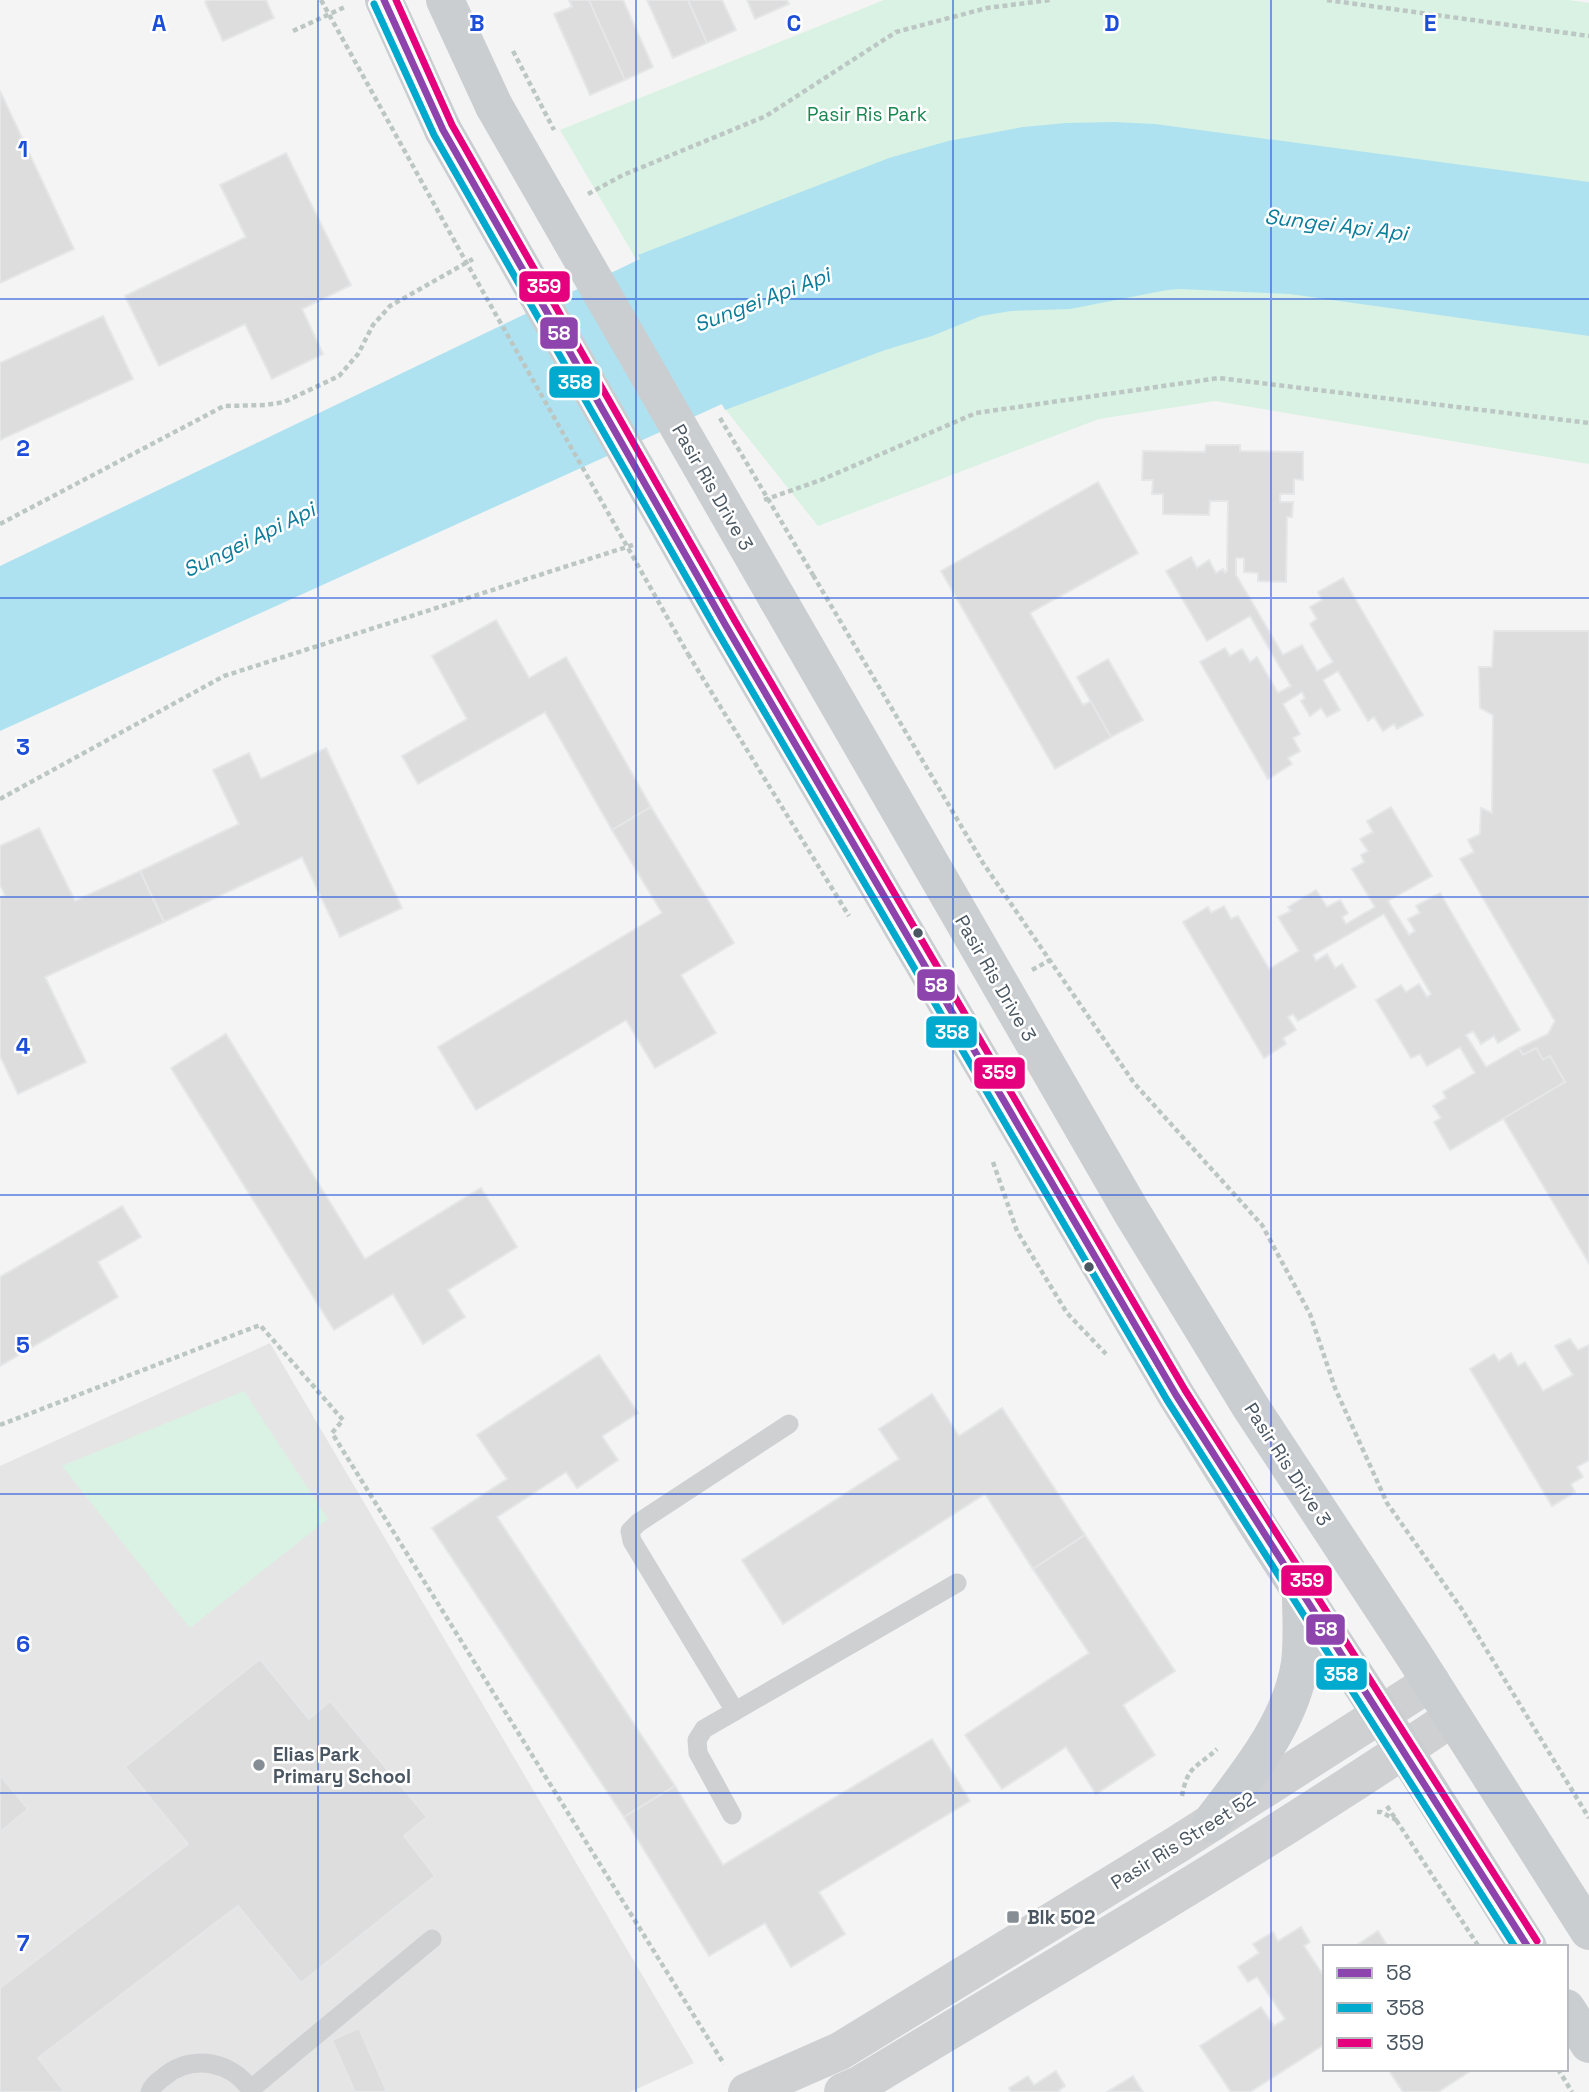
<svg xmlns="http://www.w3.org/2000/svg" width="1589" height="2092" viewBox="0 0 1589 2092" font-family="'Space Grotesk',sans-serif">
  <style>
    .education { fill: #e6e5e6 }
    .green { fill: #d9f2e3 }
    .water { fill: #aee2f0 }
    .building { fill: #ddddde; stroke: #e5e6e7; stroke-width: 2 }
    .lines { fill: none; stroke-linecap: round; stroke-linejoin: round }
    .path { stroke: #bcc7c4; stroke-width: 4.5; stroke-dasharray: 5 3.5; stroke-linecap: butt }
    .service { stroke: #ced0d2; stroke-width: 19 }
    .minor { stroke: #ced0d2; stroke-width: 38 }
    .primary { stroke: #caced1; stroke-width: 38 }
    .path-bridge { stroke: #bcc7c4; stroke-width: 4.5; stroke-dasharray: 5 3.5; stroke-linecap: butt }
    .primary-bridge { stroke: #caced1; stroke-width: 38 }
    .bus-1-casing { stroke: #fff; stroke-width: 12 }
    .bus-2-casing { stroke: #fff; stroke-width: 12 }
    .bus-3-casing { stroke: #fff; stroke-width: 12 }
    .bus-1 { stroke: #8e44ad; stroke-width: 7 }
    .bus-2 { stroke: #00a9ce; stroke-width: 7 }
    .bus-3 { stroke: #e5007d; stroke-width: 7 }
    .grid { fill: none; stroke: #1d4ed8; stroke-width: 2; stroke-opacity: 0.55 }
    .bus-dot { fill: #4a5661; stroke: #fff; stroke-width: 2.5 }
    .poi-dot { fill: #868d94; stroke: #fff; stroke-width: 2.5 }
    .labels { text-anchor: middle; stroke-width: 5; stroke-linejoin: round; paint-order: stroke }
    .park-label { font-size: 19px; fill: #17864f; stroke: #fff }
    .street-label { font-size: 19px; fill: #4a5661; stroke: #fff }
    .poi-label { font-size: 19px; font-weight: bold; fill: #4a5661; stroke: #fff; text-anchor: start }
    .water-label { font-size: 21px; font-style: italic; fill: #0c7c9b; stroke: #fff }
    .grid-label { font-size: 23px; text-anchor: middle; font-weight: bold; fill: #1d4ed8; stroke: #fff; stroke-width: 5; stroke-linejoin: round; paint-order: stroke }
    .line-badge { stroke: #fff; stroke-width: 2.5 }
    .badge-label { font-size: 19px; text-anchor: middle; font-weight: bold; fill: #fff }
  </style>
  <rect width="100%" height="100%" fill="#f4f4f4"/>
  <path class="education" d="M270,1343l424,720 -64,29h-630v-626z"/>
  <g class="green">
    <path d="M884,0h685l20,3v192l-950,69 -79,-134z"/>
    <path d="M1136,256l453,54v154l-374,-63 -116,18 -281,107 -100,-126z"/>
    <path d="M244,1391l84,128 -138,109 -128,-162z"/>
  </g>
  <path class="water" d="M1114,122l41,2 434,58v154l-299,-42 -110,-5 -13,1 -97,19 -59,2 -30,5 -49,20 -47,14 -160,60 -3,-6 -722,327v-165l640,-307 -2,-4 251,-97 59,-17 75,-14 43,-4z"/>
  <g class="building">
    <path d="M209,0h57l8,18 -51,23 -18,-39z"/>
    <path d="M569,0h20l36,80 -35,15 -36,-81 18,-7z"/>
    <path d="M589,0h34l30,67 -28,13z"/>
    <path d="M647,0h41l19,43 -34,15z"/>
    <path d="M688,0h34l14,30 -29,13z"/>
    <path d="M747,0h40l2,4 -34,15z"/>
    <path d="M0,91l74,158 -74,34z"/>
    <path d="M286,153l65,132 -49,24 21,45 -51,25 -27,-55 -86,42 -34,-70 121,-59 -26,-52z"/>
    <path d="M103,316l30,63 -133,61v-77z"/>
    <path d="M1206,445h34v6l63,1v28l-9,-1v15h-14v8h13l-1,15h-5l-1,65 -28,-1v-8l-14,-1v-14h-8v17l47,80 19,-10 15,26 16,-9 -23,-38 7,-5 -7,-12 12,-7 -4,-8 25,-14 80,137 -26,14 -3,-5 -11,7 -9,-14 -6,4 -30,-50 -15,9 17,30 -13,7 -6,-9 -11,8 -9,-15 4,-3 -3,-6 -19,12 17,30 -7,4 7,13 -12,7 4,6 -24,15 -68,-117 25,-14 5,8 12,-7 8,13 7,-5 21,36 13,-7 -41,-70 -43,25 -41,-70 25,-14 6,11 12,-8 7,13 7,-4 2,4 2,-2 1,-70h-18l-1,14 -46,-1v-20h-11l1,-14h-11l1,-29 62,1z"/>
    <path d="M1098,482l40,71 -108,60 53,92 8,-4 20,36 -56,32 -114,-198z"/>
    <path d="M496,620l33,58 37,-21 85,150 -39,23 -67,-118 -127,72 -16,-28 65,-37 -35,-63z"/>
    <path d="M1494,631h95v632l-86,-145 62,-36 -15,-26 -7,4 -7,-12 -13,7 -4,-7 29,-14 7,-13 -95,-162 14,-7 -6,-12 12,-6 1,-26 11,5 1,-98 -13,-7 -1,-41h13z"/>
    <path d="M1108,659l35,61 -32,17 -34,-60z"/>
    <path d="M326,748l76,160 -62,29 -38,-80 -138,65 -24,-51 99,-47 -26,-54 36,-17 12,26z"/>
    <path d="M651,807l83,136 -53,32 35,58 -61,35 -29,-48 -150,90 -38,-63 224,-134 -50,-83z"/>
    <path d="M1391,807l41,69 -44,25 21,34 6,-4 -7,-12 12,-6 -4,-7 24,-13 80,137 -22,13 -4,-7 -13,8 -8,-13 -7,4 20,32 33,-19 4,7 13,-7 7,12 7,-4 15,26 -115,68 -16,-28 7,-4 -8,-12 13,-8 -3,-6 32,-19 -15,-26 -33,19 -7,-12 -9,4 -35,-58 25,-15 5,7 13,-8 8,13 4,-3 -47,-80 -71,41 3,6 11,-7 8,14 7,-4 14,23 -58,34 -5,-7 -5,3 8,13 -13,8 3,6 -22,14 -81,-136 25,-15 3,6 13,-7 7,13 7,-3 31,53 30,-18 -21,-34 13,-6 -3,-4 28,-17 11,17 13,-7 8,13 -6,4 4,7 29,-17 -23,-38 12,-7 -3,-7 7,-4 -8,-12 13,-7 -6,-11z"/>
    <path d="M39,828l36,73 65,-30 24,51 -119,55 41,85 -68,32 -18,-38v-158l5,-3 -5,-10v-39z"/>
    <path d="M226,1034l139,225 116,-71 36,59 -69,43 17,27 -42,27 -30,-50 -59,36 -163,-262z"/>
    <path d="M122,1206l19,31 -43,25 20,35 -118,69v-89z"/>
    <path d="M1570,1339l8,11 11,-5v115l-12,7 6,10 -12,7 4,8 -23,14 -82,-137 24,-15 5,7 12,-8 7,13 7,-4 18,29 30,-16 -18,-29z"/>
    <path d="M599,1355l39,58 -36,23 16,24 -41,28 -11,-16 -69,45 178,269 -51,31 -192,-289 75,-49 -30,-44z"/>
    <path d="M932,1394l27,42 43,-28 83,127 -52,34 -48,-75 -202,130 -41,-64 157,-101 -20,-30z"/>
    <path d="M1085,1535l90,136 -52,34 32,50 -59,39 -30,-47 -64,42 -37,-54 124,-82 -56,-84z"/>
    <path d="M260,1659l49,60 21,-18 97,116 -23,19 31,40 -134,107 -63,-77 -200,152 27,34h-65v-104l188,-144 -63,-77z"/>
    <path d="M932,1739l38,62 -151,91 26,42 -54,33 -26,-44 -56,33 -85,-139 51,-31 48,79z"/>
    <path d="M0,1775l28,34 -28,23z"/>
    <path d="M1301,1927l9,15 -6,4 21,32v66l-75,48h-19l-31,-46 61,-39 13,19 11,-7 -28,-42 -9,5 -10,-15 21,-14 -6,-9 20,-12 5,9z"/>
    <path d="M1378,1931l10,16h-34z"/>
    <path d="M359,2028l28,64h-32l-23,-52z"/>
    <path d="M1388,2069h79l2,3 -31,20h-35z"/>
    <path d="M1056,2071l9,15 -6,4 1,2h-49l-2,-4 19,-12 6,9z"/>
    <path d="M1133,2076l10,16h-36z"/>
  </g>
  <g class="lines">
    <g class="path">
      <path d="M321,0l144,260"/>
      <path d="M1327,0l262,36"/>
      <path d="M293,31l54,-25"/>
      <path d="M513,51l41,79"/>
      <path d="M588,194l35,-19 143,-59 130,-84 91,-24 63,-8"/>
      <path d="M764,500l57,-20 155,-67 243,-35 370,45"/>
      <path d="M0,524l224,-118 41,-1 19,-3 55,-26 19,-22 15,-29 17,-19 83,-47"/>
      <path d="M813,575l170,288 151,220 128,142 48,89 25,74 52,115 74,105 128,210"/>
      <path d="M688,654l161,262"/>
      <path d="M0,799l224,-123 412,-132"/>
      <path d="M1032,970l18,-10"/>
      <path d="M993,1162l24,69 50,82 39,41"/>
      <path d="M0,1425l260,-100 83,95 -11,13 392,631"/>
      <path d="M1182,1796c6,-32 14,-27 35,-47"/>
      <path d="M1387,1806l92,141"/>
      <path d="M1377,1812h4l17,9"/>
      <path d="M1558,2069l14,23"/>
    </g>
    <g class="service">
      <path d="M735,1711l-103,-170 -2,-10 8,-8 151,-99"/>
      <path d="M732,1815l-34,-62 -1,-13 7,-11 253,-146"/>
      <path d="M251,2089l181,-150"/>
      <path d="M150,2092c3,-8 9,-11 15,-16 28,-23 69,-14 87,16"/>
    </g>
    <g class="minor">
      <path d="M747,2092l93,-41 338,-207 253,-162"/>
      <path d="M843,2092l16,-7c199,-120 401,-237 594,-368"/>
    </g>
    <g class="primary">
      <path d="M384,0l59,130"/>
      <path d="M445,0l49,106"/>
      <path d="M777,598l354,613 119,195 163,248 176,277"/>
      <path d="M726,626l450,769 82,131 146,224 124,197"/>
      <path d="M1211,1823c36,-48 80,-100 89,-160 3,-24 1,-47 1,-71"/>
      <path d="M1566,2008l23,36"/>
    </g>
    <g class="path-bridge">
      <path d="M465,260l223,394"/>
      <path d="M720,418l93,157"/>
    </g>
    <g class="primary-bridge">
      <path d="M494,106l283,492"/>
      <path d="M443,130l283,496"/>
    </g>
    <g class="bus-1-casing">
      <path id="bus-1" d="M384,0l59,130 283,496 450,769 352,552"/>
    </g>
    <g class="bus-2-casing">
      <path id="bus-2" d="M374,4l60,131 283,496 450,769 348,547"/>
    </g>
    <g class="bus-3-casing">
      <path id="bus-3" d="M396,0l56,125 283,496 450,769 352,551"/>
    </g>
    <use href="#bus-1" class="bus-1"/>
    <use href="#bus-2" class="bus-2"/>
    <use href="#bus-3" class="bus-3"/>
  </g>
  <path class="grid" d="M318,0v2092M636,0v2092M953,0v2092M1271,0v2092M0,299h1589M0,598h1589M0,897h1589M0,1195h1589M0,1494h1589M0,1793h1589"/>
  <g class="bus-dot">
    <circle cx="918" cy="933" r="6"/>
    <circle cx="1089" cy="1267" r="6"/>
  </g>
  <g class="poi-dot">
    <circle cx="259" cy="1765" r="7"/>
    <rect x="1006" y="1910" width="14" height="14" rx="3.5"/>
  </g>
  <g class="labels">
    <g class="park-label">
      <text x="867" y="121">Pasir Ris Park</text>
    </g>
    <g class="street-label">
      <text transform="translate(713 487) rotate(60)" y="7">Pasir Ris Drive 3</text>
      <text transform="translate(996 978) rotate(60)" y="7">Pasir Ris Drive 3</text>
      <text transform="translate(1288 1464) rotate(57)" y="7">Pasir Ris Drive 3</text>
      <text transform="translate(1183 1840) rotate(-32)" y="7">Pasir Ris Street 52</text>
    </g>
    <g class="poi-label">
      <text x="273" y="1761">Elias Park<tspan x="273" dy="22">Primary School</tspan></text>
      <text x="1027" y="1924">Blk 502</text>
    </g>
    <g class="water-label">
      <text transform="translate(1336 225) rotate(7)" y="7">Sungei Api Api</text>
      <text transform="translate(762 300) rotate(-21)" y="7">Sungei Api Api</text>
      <text transform="translate(249 540) rotate(-26)" y="7">Sungei Api Api</text>
    </g>
  </g>
  <g class="grid-label">
    <text x="159" y="31">A</text>
    <text x="477" y="31">B</text>
    <text x="794" y="31">C</text>
    <text x="1112" y="31">D</text>
    <text x="1430" y="31">E</text>
    <text x="23" y="157">1</text>
    <text x="23" y="456">2</text>
    <text x="23" y="755">3</text>
    <text x="23" y="1054">4</text>
    <text x="23" y="1353">5</text>
    <text x="23" y="1652">6</text>
    <text x="23" y="1951">7</text>
  </g>
  <g class="line-badge">
    <rect x="518" y="270" width="53" height="33" rx="7" fill="#e5007d"/>
    <rect x="539" y="316" width="40" height="34" rx="7" fill="#8e44ad"/>
    <rect x="548" y="365" width="53" height="34" rx="7" fill="#00a9ce"/>
    <rect x="916" y="968" width="40" height="34" rx="7" fill="#8e44ad"/>
    <rect x="925" y="1015" width="53" height="34" rx="7" fill="#00a9ce"/>
    <rect x="973" y="1056" width="53" height="34" rx="7" fill="#e5007d"/>
    <rect x="1280" y="1564" width="53" height="33" rx="7" fill="#e5007d"/>
    <rect x="1305" y="1613" width="41" height="33" rx="7" fill="#8e44ad"/>
    <rect x="1315" y="1657" width="53" height="34" rx="7" fill="#00a9ce"/>
  </g>
  <g class="badge-label">
    <text x="544" y="293">359</text>
    <text x="559" y="340">58</text>
    <text x="575" y="389">358</text>
    <text x="936" y="992">58</text>
    <text x="952" y="1039">358</text>
    <text x="999" y="1079">359</text>
    <text x="1307" y="1587">359</text>
    <text x="1326" y="1636">58</text>
    <text x="1341" y="1681">358</text>
  </g>
  <rect x="1323" y="1945" width="245" height="126" fill="#ffffff" stroke="#b7bbc0" stroke-width="2"/>
  <rect x="1337" y="1968" width="35" height="10" fill="#8e44ad" stroke="#b7bbc0" stroke-width="2"/>
  <text x="1386" y="1980" font-size="21" fill="#4a5661">58</text>
  <rect x="1337" y="2003" width="35" height="10" fill="#00a9ce" stroke="#b7bbc0" stroke-width="2"/>
  <text x="1386" y="2015" font-size="21" fill="#4a5661">358</text>
  <rect x="1337" y="2038" width="35" height="10" fill="#e5007d" stroke="#b7bbc0" stroke-width="2"/>
  <text x="1386" y="2050" font-size="21" fill="#4a5661">359</text>
</svg>
